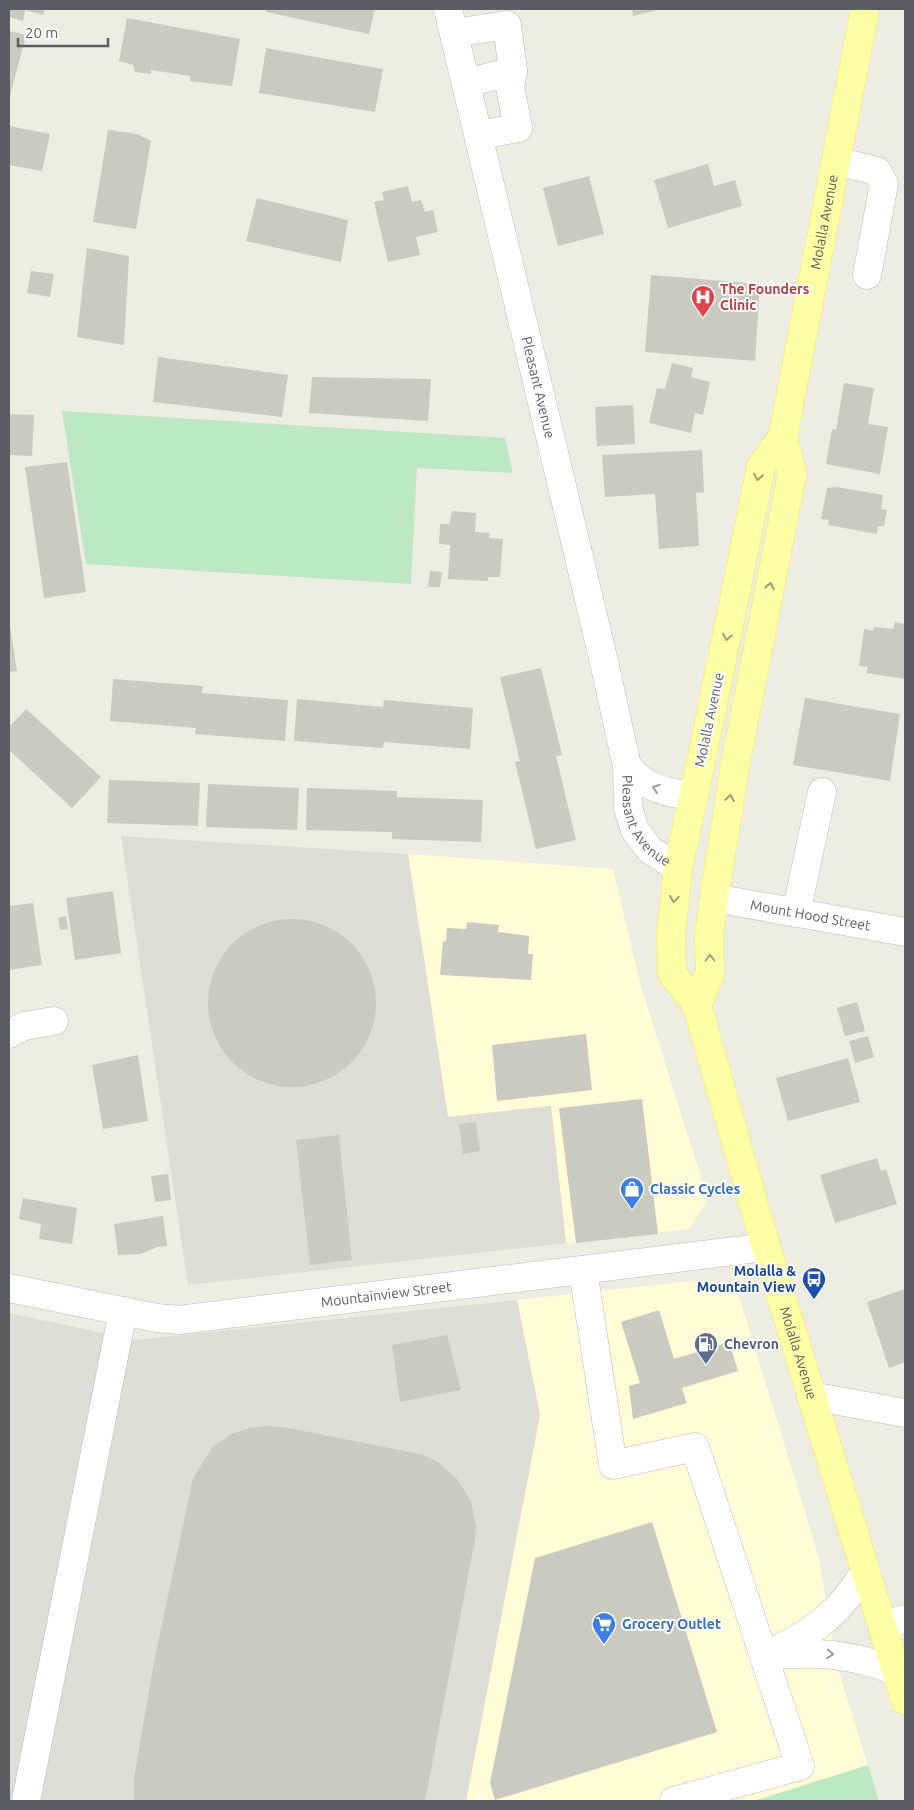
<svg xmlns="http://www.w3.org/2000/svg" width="914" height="1810" viewBox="0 0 914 1810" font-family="Ubuntu,sans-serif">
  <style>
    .commercial { fill: #fffcd6 }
    .industrial { fill: #deded6 }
    .green { fill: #bce8c3 }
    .building { fill: #cbcac1 }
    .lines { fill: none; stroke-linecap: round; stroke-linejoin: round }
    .minor-casing { stroke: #babbc2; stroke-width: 29 }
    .major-casing { stroke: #fbe64e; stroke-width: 29 }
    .minor { stroke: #fff; stroke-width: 28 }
    .major { stroke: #ffffa6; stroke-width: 28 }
    .oneway { stroke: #9c9e7e }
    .oneway2 { stroke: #9c9ea2 }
    .labels { text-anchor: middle; stroke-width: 4; stroke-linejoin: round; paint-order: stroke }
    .street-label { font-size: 14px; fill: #5a5d64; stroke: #fff }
    .health-label { font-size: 14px; font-weight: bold; fill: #be3a42; stroke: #fff; text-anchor: start }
    .shop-label { font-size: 14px; font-weight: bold; fill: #366cbe; stroke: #fff; text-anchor: start }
    .transit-label { font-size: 14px; font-weight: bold; fill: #164399; stroke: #fff; text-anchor: end }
    .service-label { font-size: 14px; font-weight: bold; fill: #4e5e75; stroke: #fff; text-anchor: start }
  </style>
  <rect width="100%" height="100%" fill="#eeede2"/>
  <g class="commercial">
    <path d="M408,854l205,15 27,114 68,217 -19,29 -123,14 -15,-137 -103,11z"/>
    <path d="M701,1280l37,13 81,265 18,108 42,135h-413l74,-386 -23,-115z"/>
  </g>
  <g class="industrial">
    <path d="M121,836l287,18 40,263 103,-11 15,137 -378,42z"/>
    <path d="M517,1300l23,115 -74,386h-457v-488l126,27z"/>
  </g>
  <g class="green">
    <path d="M62,411l443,27 8,35 -96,-5 -6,116 -325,-20z"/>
    <path d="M868,1765l11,36h-125z"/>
  </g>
  <g class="building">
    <path d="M9,9h36l-2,6 -18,-5 -2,11 -14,-4z"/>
    <path d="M267,9h108l-6,25 -103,-22z"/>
    <path d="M632,9h29l-28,7z"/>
    <path d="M127,18l113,21 -8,47 -42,-5v-5l-39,-6v4l-16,-2 -2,-7 -14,-4z"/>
    <path d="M9,31l17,4 -17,65z"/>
    <path d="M266,48l117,21 -8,43 -116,-19z"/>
    <path d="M9,126l41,8 -8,37 -33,-6z"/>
    <path d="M108,130l30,4 13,7 -15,88 -43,-7z"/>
    <path d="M708,164l6,22 21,-6 7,26 -74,22 -14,-48z"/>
    <path d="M589,176l15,58 -46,12 -15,-58z"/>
    <path d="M408,186l4,16 9,-2 4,12 8,-2 5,22 -22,5 4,18 -32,7 -14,-60 10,-2 -2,-8z"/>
    <path d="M257,198l91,22 -7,42 -95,-21z"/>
    <path d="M87,248l42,8 -5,89 -47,-8z"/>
    <path d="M31,271l23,3 -4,23 -23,-4z"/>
    <path d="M651,275l109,9 -5,77 -110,-9z"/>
    <path d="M158,357l130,18 -6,42 -129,-15z"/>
    <path d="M672,363l21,5 -2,9 19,5 -7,33 -8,-2 -4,20 -42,-10 8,-35 8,1z"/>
    <path d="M312,377l119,2 -3,42 -119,-8z"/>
    <path d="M844,383l30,5 -6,36 20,3 -8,47 -54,-10 6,-35 4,1z"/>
    <path d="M633,405l2,39 -38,2 -2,-39z"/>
    <path d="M9,414l25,1 -2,41 -23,-1z"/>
    <path d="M702,450l2,42 -8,1 3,53 -40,3 -4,-55 -50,3 -3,-42z"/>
    <path d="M67,462l19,130 -42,6 -19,-131z"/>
    <path d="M837,487l46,8 -2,14 6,1 -3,16h-6l-1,8 -49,-9 1,-5 -8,-1 6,-31z"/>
    <path d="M452,511l24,2 -1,19 15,1 -1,5 14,1 -3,38h-12v4l-40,-2 2,-34 -11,-1 1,-20h9z"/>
    <path d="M430,571l12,1 -2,15h-12z"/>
    <path d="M9,620l8,51 -8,1z"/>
    <path d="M895,622l10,2v55l-39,-6 2,-6 -9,-1 5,-37 9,2 1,-4 19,2z"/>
    <path d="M541,668l21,87 -6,1 20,84 -40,9 -21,-87 5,-1 -20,-84z"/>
    <path d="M113,679l90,7 -1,7 86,7 -3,41 -90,-7 1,-6 -86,-7z"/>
    <path d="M805,698l95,16 -10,67 -97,-16z"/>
    <path d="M297,699l86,8 1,-7 89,8 -3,41 -86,-7 -1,6 -89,-7z"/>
    <path d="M26,709l75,68 -29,31 -63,-58v-23z"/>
    <path d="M109,780l91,3 -2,43 -91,-3z"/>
    <path d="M208,784l91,4 -2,42 -91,-3z"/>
    <path d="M307,788l90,3v6l86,3 -2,42 -89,-3v-7l-86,-2z"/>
    <path d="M113,891l8,62 -46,7 -9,-62z"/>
    <path d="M33,903l9,62 -33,5v-64z"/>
    <path d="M66,916l2,13 -8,1 -2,-12z"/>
    <circle cx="292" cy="1003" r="84"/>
    <path d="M467,922l32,3 -1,7 31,4 -1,18h5l-2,26 -91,-5 3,-34h3l1,-13 19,1z"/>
    <path d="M857,1002l8,29 -20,5 -8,-28z"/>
    <path d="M586,1034l6,56 -95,11 -5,-56z"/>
    <path d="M868,1036l6,21 -19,6 -6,-22z"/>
    <path d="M138,1055l10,66 -45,8 -11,-64z"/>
    <path d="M848,1058l12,44 -72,19 -12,-43z"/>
    <path d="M642,1099l16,135 -82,9 -17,-135z"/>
    <path d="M476,1122l4,29 -17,3 -4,-30z"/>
    <path d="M339,1135l13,125 -42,5 -14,-125z"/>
    <path d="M877,1158l4,13 5,-2 11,35 -62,19 -15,-48z"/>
    <path d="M168,1174l3,26 -16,2 -4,-26z"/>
    <path d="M23,1198l54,10 -5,36 -33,-5 2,-15 -22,-5z"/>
    <path d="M163,1216l4,30 -10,1 -16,7 -23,1 -4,-31z"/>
    <path d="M905,1289v73l-16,6 -22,-66z"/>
    <path d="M659,1310l15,49 55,-17 9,29 -56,17 5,15 -54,16 -4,-33 11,-3 -19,-61z"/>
    <path d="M447,1335l14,55 -61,12 -8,-57z"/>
    <path d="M266,1426l17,1 141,28 14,7 19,17 14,22 5,26 -1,12 -50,262h-291v-23l20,-116 39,-184 20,-32 19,-12 17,-6z"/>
    <path d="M652,1522l65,210 -222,68 -5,-17 45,-225z"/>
  </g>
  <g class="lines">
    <g class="minor-casing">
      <g id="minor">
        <path id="s1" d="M448,9l156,653 23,104 1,42 7,22 15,20 28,18"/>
        <path d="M454,33l53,-8 6,46 -47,12"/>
        <path d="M479,135l39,-7 -8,-41 3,-16"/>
        <path d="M836,161l41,10 7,13 -17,91"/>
        <path d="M627,766c20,24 37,25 66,31"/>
        <path id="s2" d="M714,898l191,34"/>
        <path d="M796,913l26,-121"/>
        <path d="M9,1034l15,-8 30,-5"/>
        <path d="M583,1270l30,195 82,-18 105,319 -126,35"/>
        <path id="s3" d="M9,1288l148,30 22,2 587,-73"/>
        <path d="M811,1396l94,17"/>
        <path d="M882,1626l23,-7"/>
        <path d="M774,1651c42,-21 67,-39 91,-80"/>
        <path d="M764,1656c50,-5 85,-3 132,15"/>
        <path d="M26,1801l97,-490"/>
      </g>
    </g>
    <g class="major-casing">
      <g id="major">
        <path id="s4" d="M783,436l-22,31 -56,276 -27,125 -7,68 1,37 25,32 69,242 139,453"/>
        <path id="s5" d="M697,1005l13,-32 -1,-37 5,-38 21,-132 57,-292 -9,-38 82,-427"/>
      </g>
    </g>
    <use href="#minor" class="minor"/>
    <use href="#major" class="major"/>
  </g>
  <defs><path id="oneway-chevron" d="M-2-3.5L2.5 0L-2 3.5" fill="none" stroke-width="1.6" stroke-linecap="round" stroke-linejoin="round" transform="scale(1.25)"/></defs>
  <g class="oneway">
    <use href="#oneway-chevron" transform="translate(758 477) rotate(101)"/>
    <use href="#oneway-chevron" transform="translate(770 586) rotate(-79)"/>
    <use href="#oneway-chevron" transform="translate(727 637) rotate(101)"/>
    <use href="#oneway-chevron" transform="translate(730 798) rotate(-81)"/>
    <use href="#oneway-chevron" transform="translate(674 899) rotate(96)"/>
    <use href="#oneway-chevron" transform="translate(710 958) rotate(-90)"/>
  </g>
  <g class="oneway2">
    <use href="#oneway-chevron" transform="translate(656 788) rotate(-160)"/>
    <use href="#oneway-chevron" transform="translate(830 1654) rotate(4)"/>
  </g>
  <defs>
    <g id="hospital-pin" transform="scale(1.25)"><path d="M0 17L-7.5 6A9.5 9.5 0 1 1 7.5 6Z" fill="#e0444e" stroke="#fff"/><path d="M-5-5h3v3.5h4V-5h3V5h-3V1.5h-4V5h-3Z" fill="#fff"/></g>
    <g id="shop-pin" transform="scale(1.25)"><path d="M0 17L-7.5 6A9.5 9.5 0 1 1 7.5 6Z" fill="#3f7fe0" stroke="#fff"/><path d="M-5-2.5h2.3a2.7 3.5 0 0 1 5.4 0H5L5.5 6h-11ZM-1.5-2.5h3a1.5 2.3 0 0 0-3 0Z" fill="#fff"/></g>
    <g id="bus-pin" transform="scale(1.25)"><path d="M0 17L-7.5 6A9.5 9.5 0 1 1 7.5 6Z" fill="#1a4fb4" stroke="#fff"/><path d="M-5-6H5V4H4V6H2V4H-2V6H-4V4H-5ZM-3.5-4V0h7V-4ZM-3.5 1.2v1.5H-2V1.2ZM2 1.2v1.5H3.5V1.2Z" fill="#fff"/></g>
    <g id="fuel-pin" transform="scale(1.25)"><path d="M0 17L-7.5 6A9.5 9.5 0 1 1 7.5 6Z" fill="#5c6f8a" stroke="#fff"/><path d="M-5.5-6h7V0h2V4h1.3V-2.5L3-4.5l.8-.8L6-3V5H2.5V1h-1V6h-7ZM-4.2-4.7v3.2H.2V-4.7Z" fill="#fff"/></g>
    <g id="supermarket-pin" transform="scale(1.25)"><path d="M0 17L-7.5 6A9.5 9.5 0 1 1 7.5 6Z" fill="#3f7fe0" stroke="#fff"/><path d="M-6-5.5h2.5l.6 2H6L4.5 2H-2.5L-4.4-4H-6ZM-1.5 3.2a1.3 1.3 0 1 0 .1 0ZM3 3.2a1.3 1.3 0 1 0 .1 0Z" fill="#fff"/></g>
  </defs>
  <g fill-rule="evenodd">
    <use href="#hospital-pin" x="703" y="297"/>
    <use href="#shop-pin" x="632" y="1189"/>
    <use href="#bus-pin" x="814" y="1279"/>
    <use href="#fuel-pin" x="706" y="1344"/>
    <use href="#supermarket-pin" x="604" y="1624"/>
  </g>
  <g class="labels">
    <g class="street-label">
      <text dy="5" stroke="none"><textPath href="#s5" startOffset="798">Molalla Avenue</textPath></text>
      <text dy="5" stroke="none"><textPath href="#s1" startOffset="389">Pleasant Avenue</textPath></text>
      <text transform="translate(709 720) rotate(-78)" y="5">Molalla Avenue</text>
      <text dy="5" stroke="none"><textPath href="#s1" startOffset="839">Pleasant Avenue</textPath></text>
      <text dy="5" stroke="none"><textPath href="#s2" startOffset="98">Mount Hood Street</textPath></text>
      <text dy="5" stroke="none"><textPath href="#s3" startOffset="382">Mountainview Street</textPath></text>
      <text dy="5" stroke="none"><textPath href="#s4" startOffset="956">Molalla Avenue</textPath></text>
    </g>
    <g class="health-label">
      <text x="720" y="294">The Founders<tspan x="720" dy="16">Clinic</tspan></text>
    </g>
    <g class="shop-label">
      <text x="650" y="1194">Classic Cycles</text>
      <text x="622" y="1629">Grocery Outlet</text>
    </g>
    <g class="transit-label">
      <text x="796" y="1276">Molalla &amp;<tspan x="796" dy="16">Mountain View</tspan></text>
    </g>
    <g class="service-label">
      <text x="724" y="1349">Chevron</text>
    </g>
  </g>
  <rect width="914" height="1810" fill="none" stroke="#5a5d64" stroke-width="20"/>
  <path d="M18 38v8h90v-8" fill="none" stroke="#5a5d64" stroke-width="2.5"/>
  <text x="25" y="38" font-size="15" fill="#5a5d64" stroke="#ffffff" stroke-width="4" paint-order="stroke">20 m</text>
</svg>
